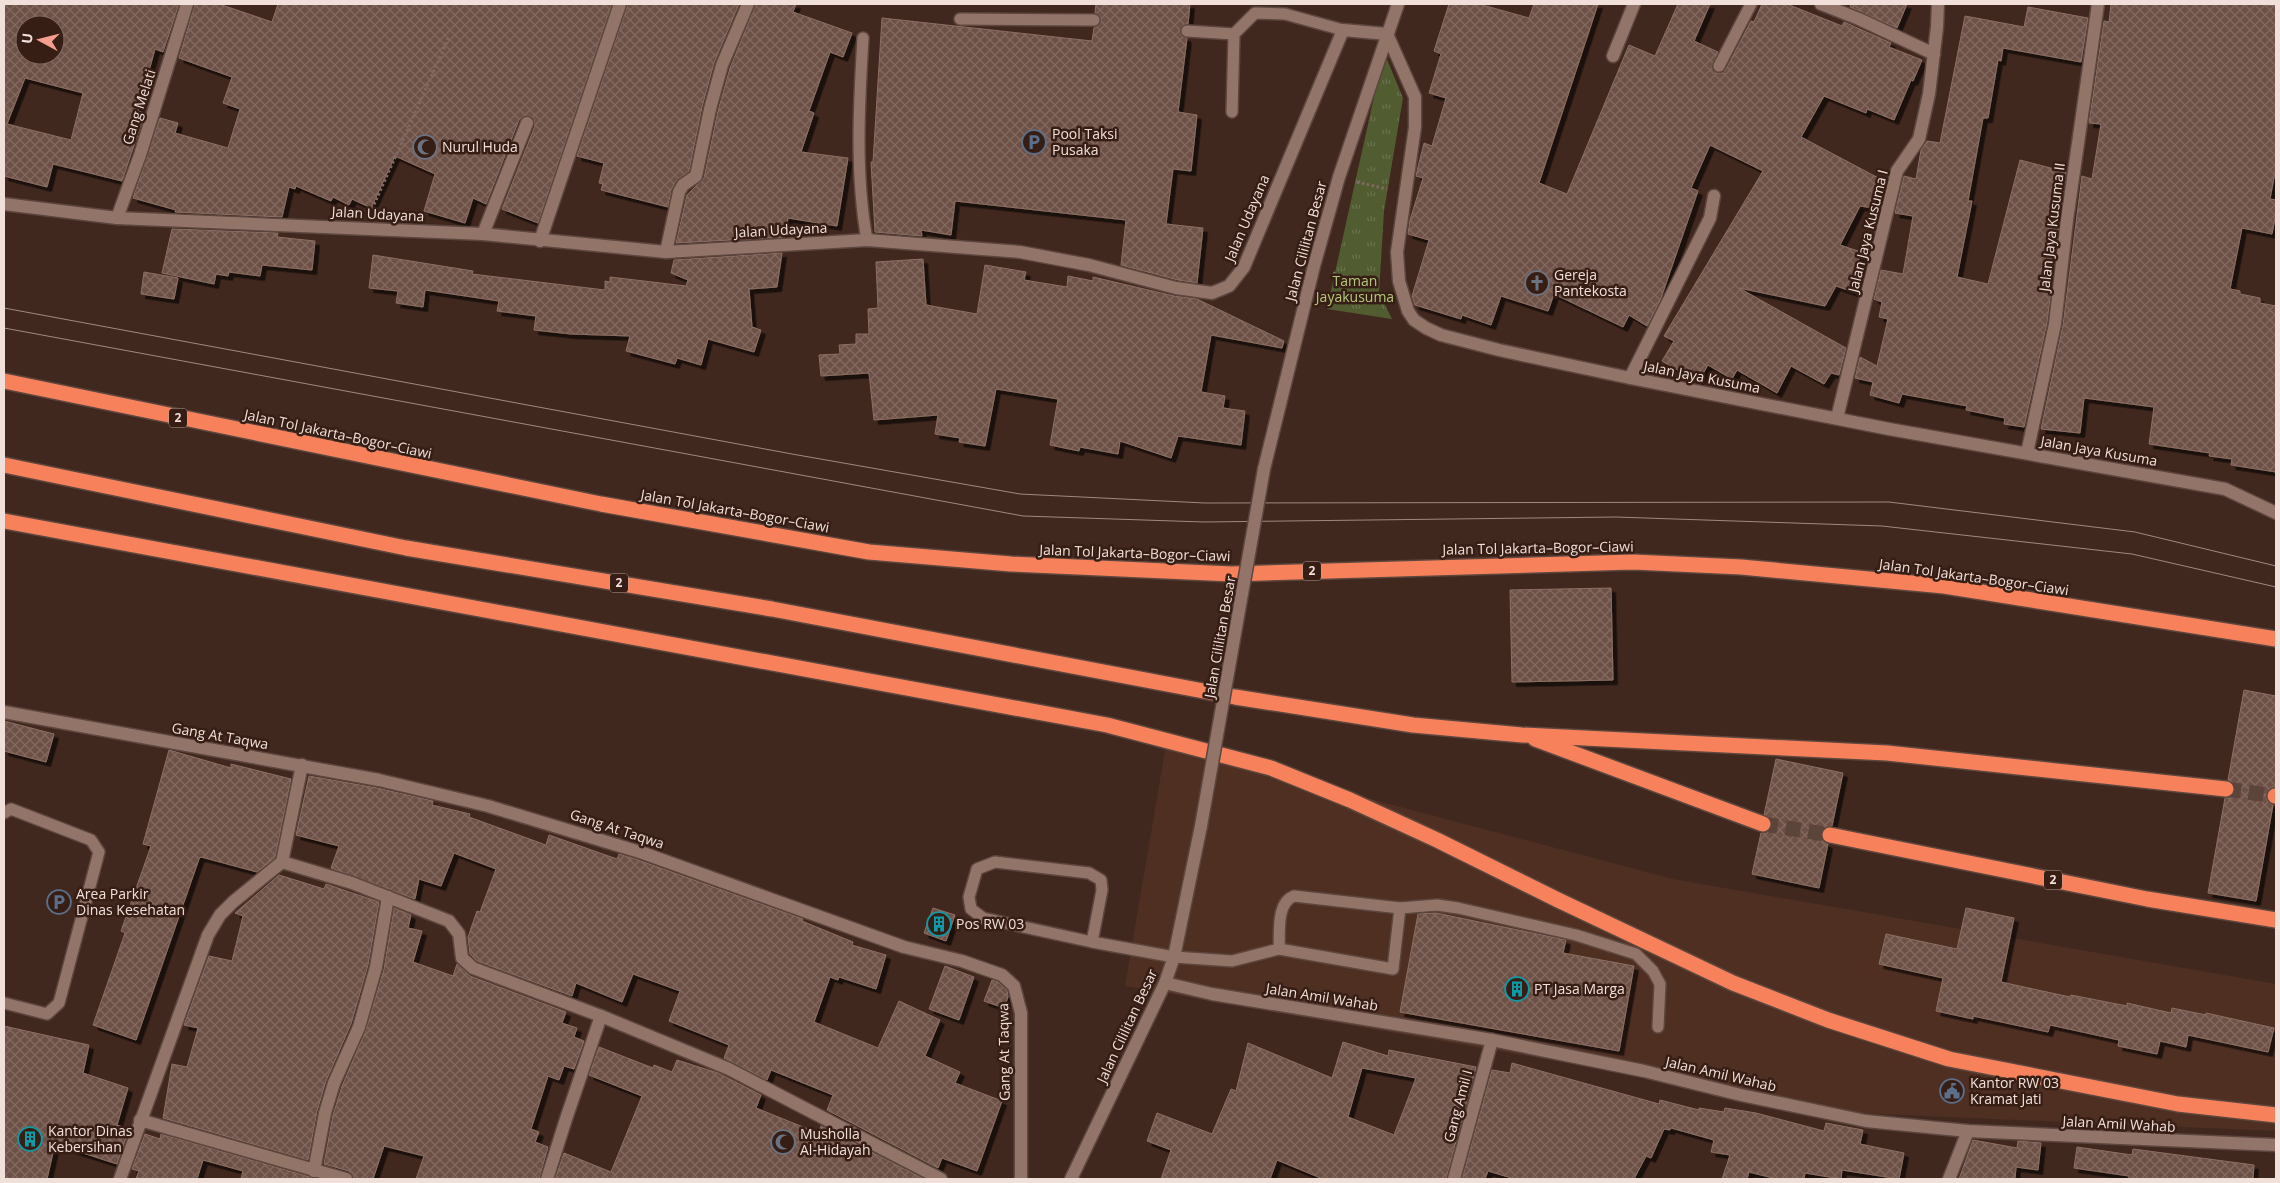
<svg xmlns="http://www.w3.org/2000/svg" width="2280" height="1183" viewBox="0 0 2280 1183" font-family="'Open Sans',sans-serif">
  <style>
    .built { fill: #4f2f22 }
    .park { fill: url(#park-tufts) }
    .building { fill: url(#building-cross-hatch); stroke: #8d6f63; fill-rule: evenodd; filter: url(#shadow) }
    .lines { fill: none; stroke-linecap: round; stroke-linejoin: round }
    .motorway-tunnel { stroke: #5b443a; stroke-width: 15; stroke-dasharray: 15 8; stroke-linecap: butt }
    .service-casing { stroke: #5c463e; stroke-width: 14 }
    .minor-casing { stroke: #5c463e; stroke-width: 15 }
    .tertiary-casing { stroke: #5c463e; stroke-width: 15 }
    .motorway-casing { stroke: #5c463e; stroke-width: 18 }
    .path { stroke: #806a61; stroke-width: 3; stroke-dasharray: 2.5 2.5; stroke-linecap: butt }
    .service { stroke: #937469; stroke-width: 11 }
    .minor { stroke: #937469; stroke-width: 12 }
    .tertiary { stroke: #937469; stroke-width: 12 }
    .motorway { stroke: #f6815a; stroke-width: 15 }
    .tram { stroke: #9e8981; stroke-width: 1 }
    .tertiary-bridge-casing { stroke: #5c463e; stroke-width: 15; stroke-linecap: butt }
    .tertiary-bridge { stroke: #937469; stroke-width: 12 }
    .labels { text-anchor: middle; stroke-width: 5; stroke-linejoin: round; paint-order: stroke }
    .shield { fill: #371e15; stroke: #b9a69e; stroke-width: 1 }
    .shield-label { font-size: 12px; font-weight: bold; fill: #f1e0d9 }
    .street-label { font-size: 14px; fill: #f1e0d9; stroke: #371e15 }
    .poi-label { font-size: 14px; fill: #f1e0d9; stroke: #371e15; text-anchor: start }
    .park-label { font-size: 14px; fill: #b4c87d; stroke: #371e15 }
  </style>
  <defs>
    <pattern id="park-tufts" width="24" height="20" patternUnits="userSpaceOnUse" patternTransform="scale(1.25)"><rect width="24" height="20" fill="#515c31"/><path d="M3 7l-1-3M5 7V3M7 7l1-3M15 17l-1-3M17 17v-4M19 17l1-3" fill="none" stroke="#6a734e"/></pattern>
    <pattern id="building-cross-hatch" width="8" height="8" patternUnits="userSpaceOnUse" patternTransform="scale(1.25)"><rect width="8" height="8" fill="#6d5146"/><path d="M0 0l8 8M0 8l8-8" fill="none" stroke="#826a60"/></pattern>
    <filter id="shadow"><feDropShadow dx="4.5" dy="4.5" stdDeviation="0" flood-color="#0009"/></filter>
  </defs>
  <rect width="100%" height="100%" fill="#41281e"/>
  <path class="built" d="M1166,745l507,134 603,105v147l-420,-18 -731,-127z"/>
  <path class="park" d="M1384,52l19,46 -19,113 -5,82 13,26 -65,-10z"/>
  <g class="building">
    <path d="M4,4h175l-16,48 -8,-3 -17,62 7,2 -23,68 -69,-17 -6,23 -43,-11zM25,25h30v30h-30zM25,78l58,15 -12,47 -64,-16z"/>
    <path d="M195,4h24l53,18 6,-18h334l-74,219 -36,-14 33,-83 -1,-8 -8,-3 -7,5 -33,84 -13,-6 -8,25 -41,-12 11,-37 -40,-18 -24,52 -19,-9 -3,6 -16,-8 -2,4 -35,-15 -1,3 -6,-2 -7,30 -107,-5 1,-2 -43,-12 27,-80 18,5 -3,10 53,15 12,-39 -17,-6 9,-26 -53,-19z"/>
    <path d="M628,4h111l-25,59 -12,44 -13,64 -13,10 -5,9 -3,17 -67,-17 2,-6 -4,-1 5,-20 -27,-7z"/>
    <path d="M756,4h40l-3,8 59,21 -9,24 -13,-5 -21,59 5,2 -13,39 47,6 -11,68 -49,-8 -3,19 -109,6 11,-48 17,-17 14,-67 12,-43z"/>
    <path d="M1096,4h94l-2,20 -5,1 -3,5 1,5 6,3 -9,74 19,3 -6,56 -18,-2 -7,55 37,4 -6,55 -19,-3 -57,-15 5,-45 -171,-19 -4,34 -30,-5 1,6 -47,-4 -4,-70h2l9,-144 210,23 2,-13 4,-2 3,-5 -1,-5 -5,-3z"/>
    <path d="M1449,4h30l50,14 5,-14h64l-59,179 28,11 62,-149 26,11 23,-52h32l-16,37 24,11 -6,14 4,7h7l3,-4 25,-48 3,1 8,-18h25l55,22 2,-4 47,21 -2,4 33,13 -9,21 -2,-1 -17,40 -27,-11 -1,4 -42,-17 -23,41 85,45 -7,27 -19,-3 -20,39 21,7 -4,13 8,2 -6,27 -23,-8 -11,20 -86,-18 107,60 -7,27 -8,-2 -7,11 -33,-18 -14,27 -40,-23 -5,9 -24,-14 -10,17 -36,-21 12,-20 -10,-5 99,-165 -53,-26 -19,43 7,3 -38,110 -13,25 -18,-11 -6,12 -69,-33 -6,17 -47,-15 -10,29 -29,-10 -1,4 -46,-14 -3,-9 17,-56 -21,-6 2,-14 13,-42 -7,-2 2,-9 6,-24 8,3 14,-48 -17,-5 12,-39 -7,-3z"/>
    <path d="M1851,4h56l-10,24 -47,-21z"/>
    <path d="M2111,4h149l16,2v161l-6,32 6,1v13l-4,21 -30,-6 -12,61 10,2v3l20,4v5l16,3v166l-45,-7 1,-6 -23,-3 1,-3 -61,-9 5,-37 -70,-9 -4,35 -39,-4 22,-104 19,-149 10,3 9,-55 -12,-1 15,-102 5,1z"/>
    <path d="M2028,7l60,11 -7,44 -78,-14 -2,13 -3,-1 -10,58h-5l-15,83h4l-15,76 31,7 32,-124 46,12 -19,151 -23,104 -20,-3 1,-6 -39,-8 1,-4 -65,-12 -3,9 -29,-8 3,-13 -18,-4 5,-21 17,9 11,-47 -9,-2 3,-15 -8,-3 7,-29 22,4 10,-58 -18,-3 9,-37 12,3 5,-29 6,-9 13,2 25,-127 59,11z"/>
    <path d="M172,229l106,4 -1,4 38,4 -3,29 -50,-5 -2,11 -31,-4 -1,4 -12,-2 -2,10 -52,-11z"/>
    <path d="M782,253l-5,34 -28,2 3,38 9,3 -7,22 -46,-13 -7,26 -24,-7 -2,6 -49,-13 4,-15 -59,-2 -37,-4 2,-14 -39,-5 2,-10 -74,-11 -2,17 -27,-4 2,-12 -29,-3 4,-33 100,16 -1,3 133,16v-9l5,1v-5l76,9 2,-6 -17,-7 3,-13z"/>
    <path d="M923,259l3,46 51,9 8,-49 41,7 -2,8 43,7 1,-11 25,5v-4l81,19 23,3 87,42 -2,7 -71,-13 -10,57 24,4 -2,12 22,3 -4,34 -63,-9 -7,22 -51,-17 -2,13 -38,-7 -1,4 -29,-6 8,-46 -62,-10 -11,57 -26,-4 1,-4 -25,-4 3,-19 -64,5 -5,-47 -48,3 -2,-21 21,-1 -1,-9 17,-1v-10h13l-1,-25 10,-1 -2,-46z"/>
    <path d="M144,272l34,6 -4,21 -33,-5z"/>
    <path d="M1611,588l2,92 -101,2 -2,-92z"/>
    <path d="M2244,690l32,6v91l-6,1 -4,8 1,5 6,4 -17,96 -48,-8 17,-95 5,-1 5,-7 -1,-5 -6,-5z"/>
    <path d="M4,721l50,13 -8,28 -42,-11z"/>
    <path d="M169,750l62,18v-4l60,15 -16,79 -18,14 -56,-15 -2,2 -63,181 -43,-15 32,-92 -4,-2 30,-85 -8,-2z"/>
    <path d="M1776,759l67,14 -11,53 -9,2 -2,6 2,8 5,2 -9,44 -67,-14 9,-41 8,-2 3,-4 -2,-9 -6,-3z"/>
    <path d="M309,776l68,12 56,13 -1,4 38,9 -1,3 77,28 3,-10 68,24 2,-5 19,6 165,59 -1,2 51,21 -1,3 34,10 -10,34 -37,-12 -1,3 -8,-3 -16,45 64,26 21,-47 41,19 -15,36 35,16 -5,11 47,18 -25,70 -35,-13 -4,10 -111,-58 6,-15 -62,-25 -4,10 -43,-22 5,-13 -60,-24 11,-30 -47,-17 -11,28 -46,-19 -4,13 -95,-35 -7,-7 -2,-17 9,-26 3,1 16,-43 -42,-16 -13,33 -22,-7 -4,20 -84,-31 8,-22 -43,-11z"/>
    <path d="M279,875l45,14 2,-5 53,18 -11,63 -17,59 -25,57 -9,30 -9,49 -145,-42 9,-54 15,3 11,-39 -14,-3 25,-69 23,5 11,-45 -8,-3z"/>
    <path d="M394,908l17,7 -3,13 14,3 -9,31 40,14 4,-12 13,12 96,36 -4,11 15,5 -3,9 10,4 -10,28 -10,-3 -5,14 -11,-4 -17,53 8,3 -4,10 13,5 -9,32h-123l8,-23 -40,-10 -11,33h-19l-5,-8 -25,-7 9,-49 9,-29 24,-56 18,-61z"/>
    <path d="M933,908l22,7 -9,26 -22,-8z"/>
    <path d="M1966,908l48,10 -13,64 69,15 1,-2 56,11v-3l44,10 1,-5 34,7v-2l68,15 -6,24 -80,-17 -2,12 -26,-6 -3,13 -39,-8 1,-6 -69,-15 -2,7 -75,-16v3l-37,-8 7,-33 -64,-14 7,-30 71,15z"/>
    <path d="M1436,913l130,27 -3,13 71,13 -15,85 -219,-39 18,-98z"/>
    <path d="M945,966l29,11 -15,43 -30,-11z"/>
    <path d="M992,980l6,2 9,8 1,7 -4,11 -20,-7z"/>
    <path d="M4,1026l85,19 -6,28 45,15 -11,37 12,4 -12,35 -62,-20 -8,35h-43z"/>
    <path d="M1343,1042l45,14 1,-6 87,17 -30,112h-123l-46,-19 -7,19h-109l10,-29 -24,-9 10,-28 55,21 19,-45 5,2 12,-48 84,35zM1362,1068l54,10 -22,57 -46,-18z"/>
    <path d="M599,1047l54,21 1,-3 18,7 5,-12 41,13 43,22 -5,13 62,25 3,-7 103,53h-369l9,-26 47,19 31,-76 -53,-21z"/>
    <path d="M1512,1063l147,41 1,-4 39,10v-2l25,4 1,-4 31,5 68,18 2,-8 37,7 -3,14 44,9 -5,26 -57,-9 -1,9 -36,-6 -1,6h-27l-28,-7 -2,7h-25l8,-24 -19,-3 3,-12 -43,-12 -1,2 -6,-1 -13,29 -5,-2 -12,23h-119l-27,-8 -3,8h-23l30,-109 18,3z"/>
    <path d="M145,1134l15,5 1,-5 156,45h-76l2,-8 -40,-11 -6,19h-61l3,-8 -7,-2z"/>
    <path d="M1973,1140l44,8 1,-7 23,2 -3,27 -22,-3 -1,12h-56z"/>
    <path d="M2077,1147l55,8 1,-6 121,16 -1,14h-124v-3l-55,-8z"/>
  </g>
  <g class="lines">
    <g class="motorway-tunnel">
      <path d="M2226,789l49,7"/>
      <path d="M1763,824l67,11"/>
    </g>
    <g class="service-casing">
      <g id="service">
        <path d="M960,19l134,1"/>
        <path d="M1187,31l47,3"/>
        <path d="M863,38c-4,66 -8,136 4,202"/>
        <path d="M1719,66l32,-62"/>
        <path d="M1232,112l2,-78 21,-21 30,1 58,16"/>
        <path d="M4,813l7,-4 80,31 8,12 -40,151 -12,11 -43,-11"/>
        <path d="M1092,942l10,-52 -1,-10 -12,-7 -94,-11 -18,7 -8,28 2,12 12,9 109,24 82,15 58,4 47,-12 114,20 7,-61"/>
        <path d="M1279,949c1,-17 -3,-46 15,-53l106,12 37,-3 21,3 118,27 60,19 17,17 7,13 -2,43"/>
      </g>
    </g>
    <g class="minor-casing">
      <g id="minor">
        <path d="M1821,4l38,15 75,35"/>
        <path d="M1613,56l21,-52"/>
        <path d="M4,204l113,14 366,16 183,18 201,-12 153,12 69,13 87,23 36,5 17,-7 15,-19 99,-237 44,4 28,63v30l-18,125 2,29 9,30 6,9 12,8 15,7 58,15 131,28 259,51 336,60 51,24"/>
        <path d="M117,218l23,-63 47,-151"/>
        <path d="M483,234l44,-111"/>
        <path d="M540,241l80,-237"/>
        <path d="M666,252l13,-60 4,-7 13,-9 14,-67 12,-44 26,-61"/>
        <path d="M1630,378l80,-160 4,-22"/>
        <path d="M1837,418l60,-247 22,-32 10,-45 8,-67 1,-23"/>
        <path d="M2027,453l28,-129 12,-104 31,-216"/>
        <path d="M4,712l375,68 109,26 155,47 261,94 58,14 40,14 12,11 7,27v166"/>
        <path d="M282,862l70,21 97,38 10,13 3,24 11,10 128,48 128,53 212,110"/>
        <path d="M1165,983l47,11 280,46 152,31 97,24 125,26 102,10 308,14"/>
        <path d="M140,1120l206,59"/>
        <path d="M314,1171l11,-58 9,-30 25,-56 17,-60 12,-70"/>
        <path d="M120,1179l88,-244 12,-20 13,-13 49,-40 20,-97"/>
        <path d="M547,1179l19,-60 35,-103"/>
        <path d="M1454,1179l38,-139"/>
        <path d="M1949,1179l19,-48"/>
      </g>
    </g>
    <g class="tertiary-casing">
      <g id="tertiary">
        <path d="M1264,469l50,-203 25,-89 59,-173"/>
        <path d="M1071,1179l94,-196 9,-26 27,-131"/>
      </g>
    </g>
    <g class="motorway-casing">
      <g id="motorway">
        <path d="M4,381l597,123 268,48 142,12 221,10 401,-12 108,5 203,19 332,53"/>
        <path d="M4,465l402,83 366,61 463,88 178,28 109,10 365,18 339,36"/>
        <path d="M4,521l1103,204 164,43 79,32 87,40 121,60 175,83 95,37 121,39 229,45 98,11"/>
        <path d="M1535,739l228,85"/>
        <path d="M2275,796h1"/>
        <path d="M1830,835l317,64 129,21"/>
      </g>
    </g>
    <g class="path">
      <path d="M1357,182l30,7"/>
      <path d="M372,209l77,-172"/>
      <path d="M1333,273l47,14"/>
    </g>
    <use href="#service" class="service"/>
    <use href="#minor" class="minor"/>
    <use href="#tertiary" class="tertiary"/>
    <use href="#motorway" class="motorway"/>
    <g class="tram">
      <path d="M4,308l788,146 228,40 185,9 684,-1 246,30 141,34"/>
      <path d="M4,328l1019,188 181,6 412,-5 266,9 250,28 144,33"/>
    </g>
    <g class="tertiary-bridge-casing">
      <path id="tertiary-bridge" d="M1201,826l63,-357"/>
    </g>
    <use href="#tertiary-bridge" class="tertiary-bridge"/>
  </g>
  <defs>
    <g id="parking-ring" transform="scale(1.25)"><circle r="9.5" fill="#371e15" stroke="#5c6f8a" stroke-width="1.5"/><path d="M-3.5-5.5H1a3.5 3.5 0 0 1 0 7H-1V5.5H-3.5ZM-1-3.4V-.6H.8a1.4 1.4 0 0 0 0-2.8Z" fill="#5c6f8a"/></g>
    <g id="mosque-ring" transform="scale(1.25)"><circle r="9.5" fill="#371e15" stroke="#6b7280" stroke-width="1.5"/><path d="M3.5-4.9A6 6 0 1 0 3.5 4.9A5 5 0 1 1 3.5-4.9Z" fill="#6b7280"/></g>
    <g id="church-ring" transform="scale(1.25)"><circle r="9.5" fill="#371e15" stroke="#6b7280" stroke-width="1.5"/><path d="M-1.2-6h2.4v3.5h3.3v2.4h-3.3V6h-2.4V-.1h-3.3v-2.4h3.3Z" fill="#6b7280"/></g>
    <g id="building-ring" transform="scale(1.25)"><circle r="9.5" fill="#371e15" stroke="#0f9aa8" stroke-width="1.5"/><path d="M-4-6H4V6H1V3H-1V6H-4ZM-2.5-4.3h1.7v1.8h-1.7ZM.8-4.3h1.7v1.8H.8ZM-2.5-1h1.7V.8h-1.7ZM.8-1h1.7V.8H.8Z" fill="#0f9aa8"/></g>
    <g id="civic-ring" transform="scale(1.25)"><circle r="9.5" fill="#371e15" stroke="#5c6f8a" stroke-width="1.5"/><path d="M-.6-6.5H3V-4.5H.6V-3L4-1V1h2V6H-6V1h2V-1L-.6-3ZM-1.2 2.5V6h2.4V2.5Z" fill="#5c6f8a"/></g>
  </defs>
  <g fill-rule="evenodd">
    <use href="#parking-ring" x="1034" y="142"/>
    <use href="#mosque-ring" x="425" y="147"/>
    <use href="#church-ring" x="1537" y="283"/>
    <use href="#parking-ring" x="59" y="902"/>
    <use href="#building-ring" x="939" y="924"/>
    <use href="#building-ring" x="1517" y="989"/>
    <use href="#civic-ring" x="1952" y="1091"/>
    <use href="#building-ring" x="30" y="1139"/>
    <use href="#mosque-ring" x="783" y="1142"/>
  </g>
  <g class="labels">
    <g class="shield">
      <rect x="169" y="408.5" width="18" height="19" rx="4"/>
      <rect x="1303" y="561.5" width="18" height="19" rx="4"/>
      <rect x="610" y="573.5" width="18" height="19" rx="4"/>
      <rect x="2044" y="870.5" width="18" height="19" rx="4"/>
    </g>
    <g class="shield-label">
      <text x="178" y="422">2</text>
      <text x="1312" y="575">2</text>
      <text x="619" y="587">2</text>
      <text x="2053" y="884">2</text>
    </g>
    <g class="street-label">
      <text transform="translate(139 107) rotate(-72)" y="5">Gang Melati</text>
      <text transform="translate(378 214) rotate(3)" y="5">Jalan Udayana</text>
      <text transform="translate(1247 218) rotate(-67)" y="5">Jalan Udayana</text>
      <text transform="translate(2052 227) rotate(-83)" y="5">Jalan Jaya Kusuma II</text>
      <text transform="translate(781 230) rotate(-3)" y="5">Jalan Udayana</text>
      <text transform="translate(1868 231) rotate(-76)" y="5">Jalan Jaya Kusuma I</text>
      <text transform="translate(1306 241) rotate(-75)" y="5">Jalan Cililitan Besar</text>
      <text transform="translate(1702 377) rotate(11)" y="5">Jalan Jaya Kusuma</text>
      <text transform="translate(338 434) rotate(12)" y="5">Jalan Tol Jakarta–Bogor–Ciawi</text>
      <text transform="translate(2099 451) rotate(10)" y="5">Jalan Jaya Kusuma</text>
      <text transform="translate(735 511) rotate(10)" y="5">Jalan Tol Jakarta–Bogor–Ciawi</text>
      <text transform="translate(1538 548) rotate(-1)" y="5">Jalan Tol Jakarta–Bogor–Ciawi</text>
      <text transform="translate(1135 553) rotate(2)" y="5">Jalan Tol Jakarta–Bogor–Ciawi</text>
      <text transform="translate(1974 577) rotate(8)" y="5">Jalan Tol Jakarta–Bogor–Ciawi</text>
      <text transform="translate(1220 637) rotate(-80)" y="5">Jalan Cililitan Besar</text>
      <text transform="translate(220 736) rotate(10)" y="5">Gang At Taqwa</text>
      <text transform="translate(617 829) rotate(18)" y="5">Gang At Taqwa</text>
      <text transform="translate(1322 997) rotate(9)" y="5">Jalan Amil Wahab</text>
      <text transform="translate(1127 1026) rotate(-65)" y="5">Jalan Cililitan Besar</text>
      <text transform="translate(1004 1052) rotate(-91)" y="5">Gang At Taqwa</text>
      <text transform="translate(1721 1074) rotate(13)" y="5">Jalan Amil Wahab</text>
      <text transform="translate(1458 1106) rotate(-75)" y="5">Gang Amil I</text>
      <text transform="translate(2119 1124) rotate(3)" y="5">Jalan Amil Wahab</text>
    </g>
    <g class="poi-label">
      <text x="1052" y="139">Pool Taksi<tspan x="1052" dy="16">Pusaka</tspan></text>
      <text x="442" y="152">Nurul Huda</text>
      <text x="1554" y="280">Gereja<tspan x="1554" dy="16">Pantekosta</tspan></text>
      <text x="76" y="899">Area Parkir<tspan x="76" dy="16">Dinas Kesehatan</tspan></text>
      <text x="956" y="929">Pos RW 03</text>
      <text x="1534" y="994">PT Jasa Marga</text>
      <text x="1970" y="1088">Kantor RW 03<tspan x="1970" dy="16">Kramat Jati</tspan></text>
      <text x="48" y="1136">Kantor Dinas<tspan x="48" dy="16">Kebersihan</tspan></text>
      <text x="800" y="1139">Musholla<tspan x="800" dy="16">Al-Hidayah</tspan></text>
    </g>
    <g class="park-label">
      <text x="1355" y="286">Taman<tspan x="1355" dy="16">Jayakusuma</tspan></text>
    </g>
  </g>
  <rect width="2280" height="1183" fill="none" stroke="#f1e0d9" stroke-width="10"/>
  <g transform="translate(40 40) rotate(277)"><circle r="24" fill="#371e15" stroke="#816c63"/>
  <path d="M0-4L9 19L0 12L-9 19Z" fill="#f59d8e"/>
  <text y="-8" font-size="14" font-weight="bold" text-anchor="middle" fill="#f1e0d9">U</text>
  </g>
</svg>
